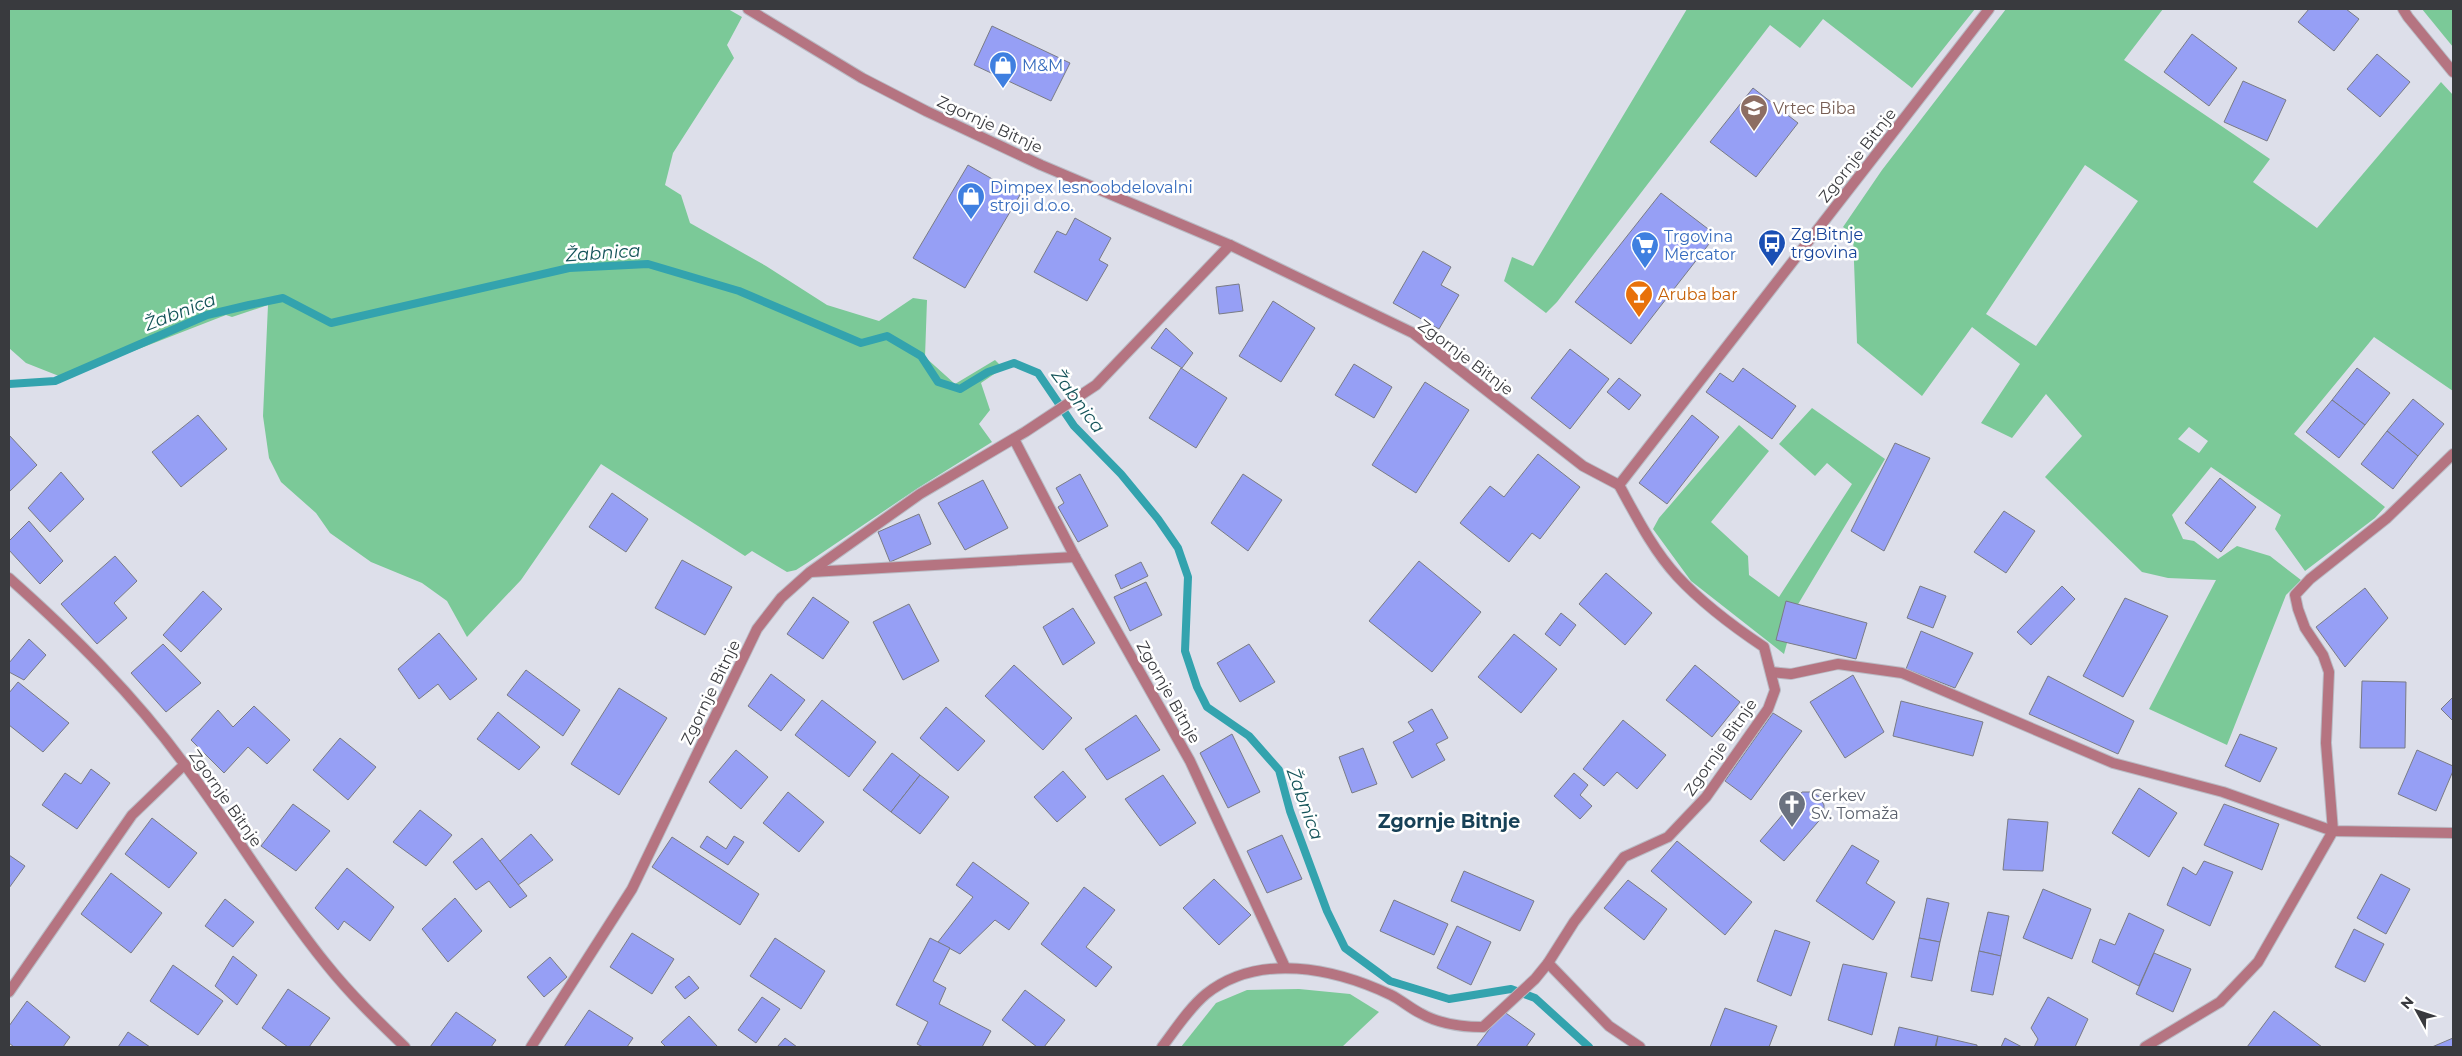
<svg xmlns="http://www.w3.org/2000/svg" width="2462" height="1056" viewBox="0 0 2462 1056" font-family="Montserrat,sans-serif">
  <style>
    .green { fill: #7bc998; fill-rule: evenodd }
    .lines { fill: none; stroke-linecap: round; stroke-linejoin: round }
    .stream { stroke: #33a3ae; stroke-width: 8 }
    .building { fill: #969ff5; stroke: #797b85 }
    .minor-casing { stroke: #b9bbc4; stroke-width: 12 }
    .minor { stroke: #b57481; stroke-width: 10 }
    .labels { text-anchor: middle; stroke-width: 5; stroke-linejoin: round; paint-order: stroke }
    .shop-label { font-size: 16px; fill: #366cbe; stroke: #fff; text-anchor: start }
    .education-label { font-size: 16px; fill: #785e54; stroke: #fff; text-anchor: start }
    .street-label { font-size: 16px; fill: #393a3e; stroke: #fff }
    .transit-label { font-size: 16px; fill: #164399; stroke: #fff; text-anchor: start }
    .food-label { font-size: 16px; fill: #c56008; stroke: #fff; text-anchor: start }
    .worship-label { font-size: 16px; fill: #5b616d; stroke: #fff; text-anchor: start }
    .water-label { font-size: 18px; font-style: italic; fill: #145359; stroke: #fff }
    .quarter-label { font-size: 19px; font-weight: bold; fill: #174157; stroke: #fff }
  </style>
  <rect width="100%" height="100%" fill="#dddfea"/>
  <g class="green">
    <path d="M9,9h719l14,8 -15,28 7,13 -61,95 -8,32 16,10 9,28 76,43 61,39 52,16 34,-23 14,2 -2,57 30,27 40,-24 8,8 -22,15 9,27 -11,14 13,18 -74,46 -111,75 -11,7 -9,2 -35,-21 -7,5 -144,-92 -80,116 -54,57 -20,-36 -25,-18 -51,-21 -41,-29 -14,-20 -35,-31 -12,-24 -6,-42 5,-111 -36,12 -6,-2 -162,63 -38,-15 -17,-15z"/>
    <path d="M1687,9h288l-63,79 -89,-69 -23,29 -30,-23 -213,277 -11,11 -42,-32 8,-24 21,9z"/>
    <path d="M2006,9h157l-39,51 146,99 -17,23 64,46 124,-146 12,13v296l-79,-54 -80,97 91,73 -10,11 -70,53 -30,-42 6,-14 -70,-48 -39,48 11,24 11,2 24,18 19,-13 33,10 31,24 -15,15 -59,150 -78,-36 67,-129 -48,-2 -26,-6 -97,-95 37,-41 -36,-42 -34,44 -31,-15 39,-59 -48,-37 -50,69 -65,-53 -4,-108 -10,-8 39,-57zM2085,165l53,36 -102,145 -50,-32zM2189,427l19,14 -9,12 -21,-14z"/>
    <path d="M2422,9h31v38z"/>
    <path d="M1812,408l73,51 -88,147 -13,48 -93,-73 -38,-52 6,-11 80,-93 30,26 -58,71 37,34 1,19 30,22 73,-113 -25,-21 -12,13 -36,-32z"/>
    <path d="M1299,989l51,5 29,18 -37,35h-161l35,-44 31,-13z"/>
  </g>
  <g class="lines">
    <path class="stream" d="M9,384l46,-3 152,-66 42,-10 34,-7 48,25 238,-55 79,-4 91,27 122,52 26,-7 34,20 17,26 22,7 28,-17 26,-9 24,10 36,53 47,48 37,45 20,29 10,29 -3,74 12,36 10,20 42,29 30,34 11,41 37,100 18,37 45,33 59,18 62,-10 24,9 54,49"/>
  </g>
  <g class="building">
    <path d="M2309,9h37l13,10 -25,32 -36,-29z"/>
    <path d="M992,26l78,37 -19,38 -77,-36z"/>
    <path d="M2192,34l45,34 -28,38 -45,-34z"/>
    <path d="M2377,54l33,28 -30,35 -33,-28z"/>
    <path d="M2243,81l43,19 -19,41 -43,-19z"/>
    <path d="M1753,88l45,35 -42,54 -46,-35z"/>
    <path d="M968,165l52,30 -55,93 -52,-30z"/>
    <path d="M1661,193l55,42 -85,109 -56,-42z"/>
    <path d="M1075,218l36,20 -12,22 9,5 -21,36 -53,-29 23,-41 9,4z"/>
    <path d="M1423,251l28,16 -10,18 18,10 -20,34 -46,-26z"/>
    <path d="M1239,284l4,27 -24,3 -3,-27z"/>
    <path d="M1273,301l42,27 -34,54 -42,-26z"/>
    <path d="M1166,328l27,25 -11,15 -31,-20z"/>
    <path d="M1570,349l39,30 -39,50 -39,-31z"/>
    <path d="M1354,364l38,23 -18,31 -39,-23z"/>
    <path d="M1181,368l46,30 -31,50 -47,-30z"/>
    <path d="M1743,368l53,38 -24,33 -66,-47 14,-19 13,9z"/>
    <path d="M2357,368l33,25 -25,32 -33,-25z"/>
    <path d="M1619,378l22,17 -12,15 -22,-18z"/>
    <path d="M1425,382l44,28 -53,83 -44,-28z"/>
    <path d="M2413,399l31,25 -26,32 -31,-25z"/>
    <path d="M2332,400l33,25 -26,33 -33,-26z"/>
    <path d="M198,415l29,34 -46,38 -29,-35z"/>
    <path d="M1692,415l27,22 -52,67 -28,-21z"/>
    <path d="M2387,431l31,25 -25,33 -32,-25z"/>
    <path d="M9,435l28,30 -28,27z"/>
    <path d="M1895,443l35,15 -46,93 -33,-20z"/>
    <path d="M1538,454l42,33 -40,52 -8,-6 -23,29 -49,-39 30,-37 14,11z"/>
    <path d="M61,472l23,27 -34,33 -22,-24z"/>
    <path d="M1080,474l28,52 -30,16 -20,-35 6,-4 -8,-15z"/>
    <path d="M1243,474l39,26 -34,51 -37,-28z"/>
    <path d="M2220,478l36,29 -35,45 -36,-29z"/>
    <path d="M983,480l25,48 -43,22 -27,-47z"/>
    <path d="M612,493l36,26 -22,33 -37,-25z"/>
    <path d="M2004,511l31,20 -29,42 -32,-21z"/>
    <path d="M919,514l12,30 -41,18 -12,-30z"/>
    <path d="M29,521l34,40 -23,23 -31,-34v-9z"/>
    <path d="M115,556l22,25 -23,22 13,15 -30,26 -36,-40z"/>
    <path d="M682,560l50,27 -27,48 -50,-27z"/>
    <path d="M1419,561l62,51 -49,60 -63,-51z"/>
    <path d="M1141,562l7,14 -27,13 -6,-14z"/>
    <path d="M1606,573l46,40 -27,32 -46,-41z"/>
    <path d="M1146,582l16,33 -32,16 -16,-34z"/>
    <path d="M1920,586l26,10 -13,32 -26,-10z"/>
    <path d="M2062,586l13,13 -44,46 -14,-13z"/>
    <path d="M2365,588l23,30 -43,49 -29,-40z"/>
    <path d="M203,591l19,18 -41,43 -18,-17z"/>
    <path d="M813,597l36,25 -26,37 -36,-25z"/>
    <path d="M2125,598l43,18 -45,81 -40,-21z"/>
    <path d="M1786,601l81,22 -11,36 -80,-19z"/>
    <path d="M909,604l30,57 -36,19 -30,-58z"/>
    <path d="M1073,608l22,35 -32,22 -20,-38z"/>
    <path d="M1561,613l15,12 -16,21 -15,-12z"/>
    <path d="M1921,631l52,22 -18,35 -49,-19z"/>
    <path d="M439,633l38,46 -27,21 -12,-16 -19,15 -21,-30z"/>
    <path d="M1514,634l43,35 -36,44 -43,-36z"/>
    <path d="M29,639l17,16 -22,25 -15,-8v-9z"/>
    <path d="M163,644l38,39 -35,29 -35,-39z"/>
    <path d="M1249,644l26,38 -35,20 -23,-39z"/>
    <path d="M1014,665l58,53 -29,32 -58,-54z"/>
    <path d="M1695,665l45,37 -28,35 -46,-37z"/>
    <path d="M526,670l54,40 -17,26 -56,-41z"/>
    <path d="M771,674l34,26 -24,31 -33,-25z"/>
    <path d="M1853,675l31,57 -39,26 -35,-56z"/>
    <path d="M2048,676l86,45 -16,33 -89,-40z"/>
    <path d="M2362,681l44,1 -1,66h-45z"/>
    <path d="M18,682l51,41 -26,29 -34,-27v-32z"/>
    <path d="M619,688l48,30 -48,77 -48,-31z"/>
    <path d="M2453,697v24l-12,-12z"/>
    <path d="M822,700l54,42 -27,35 -54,-42z"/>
    <path d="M1901,701l82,21 -10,34 -80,-20z"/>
    <path d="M254,706l36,34 -23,24 -19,-17 -24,26 -33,-33 27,-30 15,17z"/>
    <path d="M946,707l39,34 -27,30 -38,-33z"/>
    <path d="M1432,709l16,29 -12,6 9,16 -33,18 -19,-36 21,-11 -6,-9z"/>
    <path d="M498,712l42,35 -21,23 -42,-31z"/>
    <path d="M1773,713l29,18 -51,69 -26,-19z"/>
    <path d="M1136,715l24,35 -53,30 -22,-31z"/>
    <path d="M1623,720l43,35 -29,34 -20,-17 -13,14 -21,-17z"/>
    <path d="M1232,734l28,58 -32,16 -28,-55z"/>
    <path d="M2240,734l37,14 -17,34 -35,-16z"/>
    <path d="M340,738l36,29 -28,33 -35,-30z"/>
    <path d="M1363,748l14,36 -25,9 -13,-36z"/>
    <path d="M736,750l32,27 -27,32 -32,-27z"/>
    <path d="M2417,750l36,16v5l-17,40 -38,-17z"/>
    <path d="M892,753l28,22 -29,37 -28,-22z"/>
    <path d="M91,769l19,14 -33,46 -35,-24 23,-32 16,11z"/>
    <path d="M1063,771l23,26 -29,25 -23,-25z"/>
    <path d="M1574,773l14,12 -8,10 12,11 -12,13 -26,-23z"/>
    <path d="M920,775l29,22 -29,37 -29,-22z"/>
    <path d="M1163,775l33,48 -36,23 -35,-47z"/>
    <path d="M2139,788l38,25 -28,44 -37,-24z"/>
    <path d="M788,792l36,30 -25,30 -36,-29z"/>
    <path d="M1802,792h9l8,4 5,9v10l-40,46 -24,-20z"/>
    <path d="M293,804l37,27 -34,40 -35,-25z"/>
    <path d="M2224,804l55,20 -17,46 -58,-25z"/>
    <path d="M420,810l32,25 -26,31 -33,-24z"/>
    <path d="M152,818l45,35 -28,35 -44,-34z"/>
    <path d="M2008,819l40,3 -5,49 -40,-1z"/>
    <path d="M531,834l22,26 -35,25 -18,-24z"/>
    <path d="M1282,835l20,44 -35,14 -20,-42z"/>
    <path d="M707,836l19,13 8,-13 10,6 -16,23 -28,-18z"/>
    <path d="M672,837l87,57 -19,31 -88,-58z"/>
    <path d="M482,838l45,58 -17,12 -21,-27 -13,9 -23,-28z"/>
    <path d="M1677,841l75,61 -27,33 -74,-64z"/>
    <path d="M1852,845l27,16 -13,22 29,19 -22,38 -57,-39z"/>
    <path d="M9,855l16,11 -16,22z"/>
    <path d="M2204,861l29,11 -23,54 -43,-21 16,-38 13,8z"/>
    <path d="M973,862l56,41 -20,27 -14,-10 -35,34 -22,-12 35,-45 -17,-12z"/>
    <path d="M347,868l47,39 -24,34 -26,-20 -6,9 -23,-22z"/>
    <path d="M1464,871l70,30 -14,30 -69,-30z"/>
    <path d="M111,873l51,40 -31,40 -50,-39z"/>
    <path d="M2381,874l29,15 -24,45 -29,-16z"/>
    <path d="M1214,879l37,36 -32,30 -36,-37z"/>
    <path d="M1628,880l39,29 -23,31 -40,-32z"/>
    <path d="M1084,887l31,23 -29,37 26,20 -16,20 -55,-43z"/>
    <path d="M2043,889l48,20 -19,50 -49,-21z"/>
    <path d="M455,898l27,33 -34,31 -26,-33z"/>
    <path d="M1927,898l22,5 -9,39 -21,-4z"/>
    <path d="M225,899l29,23 -21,25 -28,-21z"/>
    <path d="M1394,900l54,24 -14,31 -54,-24z"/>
    <path d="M1988,912l21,4 -8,40 -22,-5z"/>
    <path d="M2129,913l35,17 -25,56 -47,-24 8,-23 15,6z"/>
    <path d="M1457,926l34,16 -20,43 -34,-17z"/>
    <path d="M2354,929l30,15 -19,38 -30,-15z"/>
    <path d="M1775,930l35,12 -19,54 -34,-15z"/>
    <path d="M632,933l42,26 -22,35 -42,-27z"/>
    <path d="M775,938l50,33 -24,38 -51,-33z"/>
    <path d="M930,938l20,10 -17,33 13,7 -7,16 52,27 -9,16h-59l-6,-3 11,-22 -32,-17z"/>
    <path d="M1919,938l21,4 -8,39 -21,-4z"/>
    <path d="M1979,951l22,5 -8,39 -22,-4z"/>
    <path d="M2154,953l37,16 -18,43 -37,-18z"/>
    <path d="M233,956l24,19 -20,30 -22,-19z"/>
    <path d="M550,957l17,20 -23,20 -17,-20z"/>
    <path d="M1843,964l44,9 -15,62 -44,-15z"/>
    <path d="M173,965l50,36 -25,34 -48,-34z"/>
    <path d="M689,976l10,12 -14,11 -10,-12z"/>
    <path d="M288,989l42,29 -21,29h-21l-26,-19z"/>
    <path d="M1025,990l40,30 -21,27h-7l-35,-27z"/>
    <path d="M762,997l18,12 -24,34 -18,-13z"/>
    <path d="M2048,997l40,22 -13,28h-41l4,-8 -7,-11z"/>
    <path d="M27,1001l43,36 -7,10h-49l-5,-4v-17z"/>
    <path d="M1725,1008l52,18 -8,21h-59z"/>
    <path d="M589,1010l44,28 -6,9h-63z"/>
    <path d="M1503,1011l32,23 -9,13h-50z"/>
    <path d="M2274,1011l48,36h-75z"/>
    <path d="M456,1012l40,28 -5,7h-61z"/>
    <path d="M689,1016l29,31h-52l-5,-5z"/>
    <path d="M1899,1027l39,9 -3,11h-41z"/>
    <path d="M128,1032l22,15h-32z"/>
    <path d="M1938,1036l39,9v2h-41z"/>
    <path d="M785,1038l12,9h-20z"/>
    <path d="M2005,1038l17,9h-21z"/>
    <path d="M2453,1038v9h-21z"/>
  </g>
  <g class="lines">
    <g class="minor-casing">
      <g id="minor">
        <path d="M748,9l114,69 64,33 115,54 189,80 183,88 170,133 36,19"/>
        <path d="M2403,9l5,8 45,55"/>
        <path d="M1014,439l61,118 115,204 95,206"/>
        <path d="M811,572l264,-15"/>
        <path d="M9,578c64,57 125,117 176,187 49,65 90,136 142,200 24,30 51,56 78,82"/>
        <path d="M1771,672l20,2 47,-10 64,9 211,90 110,29 110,39 120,2"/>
        <path d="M1548,963l61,63 31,21"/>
        <path d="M9,992l123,-177 53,-51"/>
        <path d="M531,1047l101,-158 125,-260 24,-31 29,-26 110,-78 105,-62 71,-47 134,-140"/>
        <path d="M1162,1047c13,-17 27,-39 44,-53 53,-42 128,-26 185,1 10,5 19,13 29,18 19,11 41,14 63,14l52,-48 13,-16 26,-41 50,-65 44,-20 38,-40 62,-88 7,-19 -11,-43c-30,-20 -62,-44 -87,-71 -24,-26 -41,-60 -58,-91l370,-476"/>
        <path d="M2145,1047l75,-45 38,-40 75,-131 -7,-88 3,-71 -6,-17 -18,-27 -7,-19 -3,-14 15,-16 77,-61 66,-64"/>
      </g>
    </g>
    <use href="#minor" class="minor"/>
  </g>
  <defs>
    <g id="shop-pin" transform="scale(1.4375)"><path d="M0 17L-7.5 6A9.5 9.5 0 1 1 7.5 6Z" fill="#3f7fe0" stroke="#fff"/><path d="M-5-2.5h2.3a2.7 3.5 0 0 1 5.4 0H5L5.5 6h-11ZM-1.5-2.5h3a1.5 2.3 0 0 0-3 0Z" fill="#fff"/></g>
    <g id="school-pin" transform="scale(1.4375)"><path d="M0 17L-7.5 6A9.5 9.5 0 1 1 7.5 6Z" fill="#8d6e63" stroke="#fff"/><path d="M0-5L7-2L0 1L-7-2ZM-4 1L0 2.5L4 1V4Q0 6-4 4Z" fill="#fff"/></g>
    <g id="bus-pin" transform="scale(1.4375)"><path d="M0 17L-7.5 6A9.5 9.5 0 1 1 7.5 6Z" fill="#1a4fb4" stroke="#fff"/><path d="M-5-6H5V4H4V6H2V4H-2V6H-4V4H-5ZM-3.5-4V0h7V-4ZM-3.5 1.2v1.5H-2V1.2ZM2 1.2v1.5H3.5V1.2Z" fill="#fff"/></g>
    <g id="supermarket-pin" transform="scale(1.4375)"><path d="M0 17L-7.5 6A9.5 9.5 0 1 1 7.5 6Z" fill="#3f7fe0" stroke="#fff"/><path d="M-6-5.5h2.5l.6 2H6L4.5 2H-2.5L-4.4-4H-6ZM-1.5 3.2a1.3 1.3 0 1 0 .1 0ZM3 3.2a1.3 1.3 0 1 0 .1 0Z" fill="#fff"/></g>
    <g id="bar-pin" transform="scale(1.4375)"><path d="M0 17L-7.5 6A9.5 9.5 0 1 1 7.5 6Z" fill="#e8710a" stroke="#fff"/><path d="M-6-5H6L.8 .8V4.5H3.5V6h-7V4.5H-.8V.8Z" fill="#fff"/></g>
    <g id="church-pin" transform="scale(1.4375)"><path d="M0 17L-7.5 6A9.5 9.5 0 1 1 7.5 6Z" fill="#6b7280" stroke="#fff"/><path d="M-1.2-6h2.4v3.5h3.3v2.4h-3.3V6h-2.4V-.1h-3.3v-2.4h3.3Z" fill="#fff"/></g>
  </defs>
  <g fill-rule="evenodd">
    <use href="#shop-pin" x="1003" y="65"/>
    <use href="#school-pin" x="1754" y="108"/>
    <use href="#shop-pin" x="971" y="196"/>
    <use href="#bus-pin" x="1772" y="243"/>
    <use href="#supermarket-pin" x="1645" y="245"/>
    <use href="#bar-pin" x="1639" y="294"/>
    <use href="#church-pin" x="1792" y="804"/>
  </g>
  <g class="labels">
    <g class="shop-label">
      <text x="1022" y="71">M&amp;M</text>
      <text x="990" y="193">Dimpex lesnoobdelovalni<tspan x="990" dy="18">stroji d.o.o.</tspan></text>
      <text x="1664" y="242">Trgovina<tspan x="1664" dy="18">Mercator</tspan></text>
    </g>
    <g class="education-label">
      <text x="1773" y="114">Vrtec Biba</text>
    </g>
    <g class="street-label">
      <text transform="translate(990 124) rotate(25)" y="6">Zgornje Bitnje</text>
      <text transform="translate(1857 155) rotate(-52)" y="6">Zgornje Bitnje</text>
      <text transform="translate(1466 357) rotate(37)" y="6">Zgornje Bitnje</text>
      <text transform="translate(710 692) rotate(-64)" y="6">Zgornje Bitnje</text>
      <text transform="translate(1169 692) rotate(61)" y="6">Zgornje Bitnje</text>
      <text transform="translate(1720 747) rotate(-55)" y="6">Zgornje Bitnje</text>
      <text transform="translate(226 798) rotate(55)" y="6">Zgornje Bitnje</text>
    </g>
    <g class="transit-label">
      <text x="1791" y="240">Zg.Bitnje<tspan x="1791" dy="18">trgovina</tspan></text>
    </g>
    <g class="food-label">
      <text x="1658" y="300">Aruba bar</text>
    </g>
    <g class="worship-label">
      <text x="1811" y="801">Cerkev<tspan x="1811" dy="18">Sv. Tomaža</tspan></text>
    </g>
    <g class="water-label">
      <text transform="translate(603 253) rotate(-4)" y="6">Žabnica</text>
      <text transform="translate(180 312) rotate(-21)" y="6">Žabnica</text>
      <text transform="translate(1078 401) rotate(53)" y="6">Žabnica</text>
      <text transform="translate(1305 804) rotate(70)" y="6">Žabnica</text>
    </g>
    <g class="quarter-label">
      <text x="1449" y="828">Zgornje Bitnje</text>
    </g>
  </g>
  <rect width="2462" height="1056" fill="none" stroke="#393a3e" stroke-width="20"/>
  <g transform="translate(2417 1011) rotate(310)" stroke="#ffffff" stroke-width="4" paint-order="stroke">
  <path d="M0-4L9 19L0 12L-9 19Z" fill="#393a3e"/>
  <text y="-8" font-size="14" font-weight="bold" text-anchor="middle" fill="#393a3e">N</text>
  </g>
</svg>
